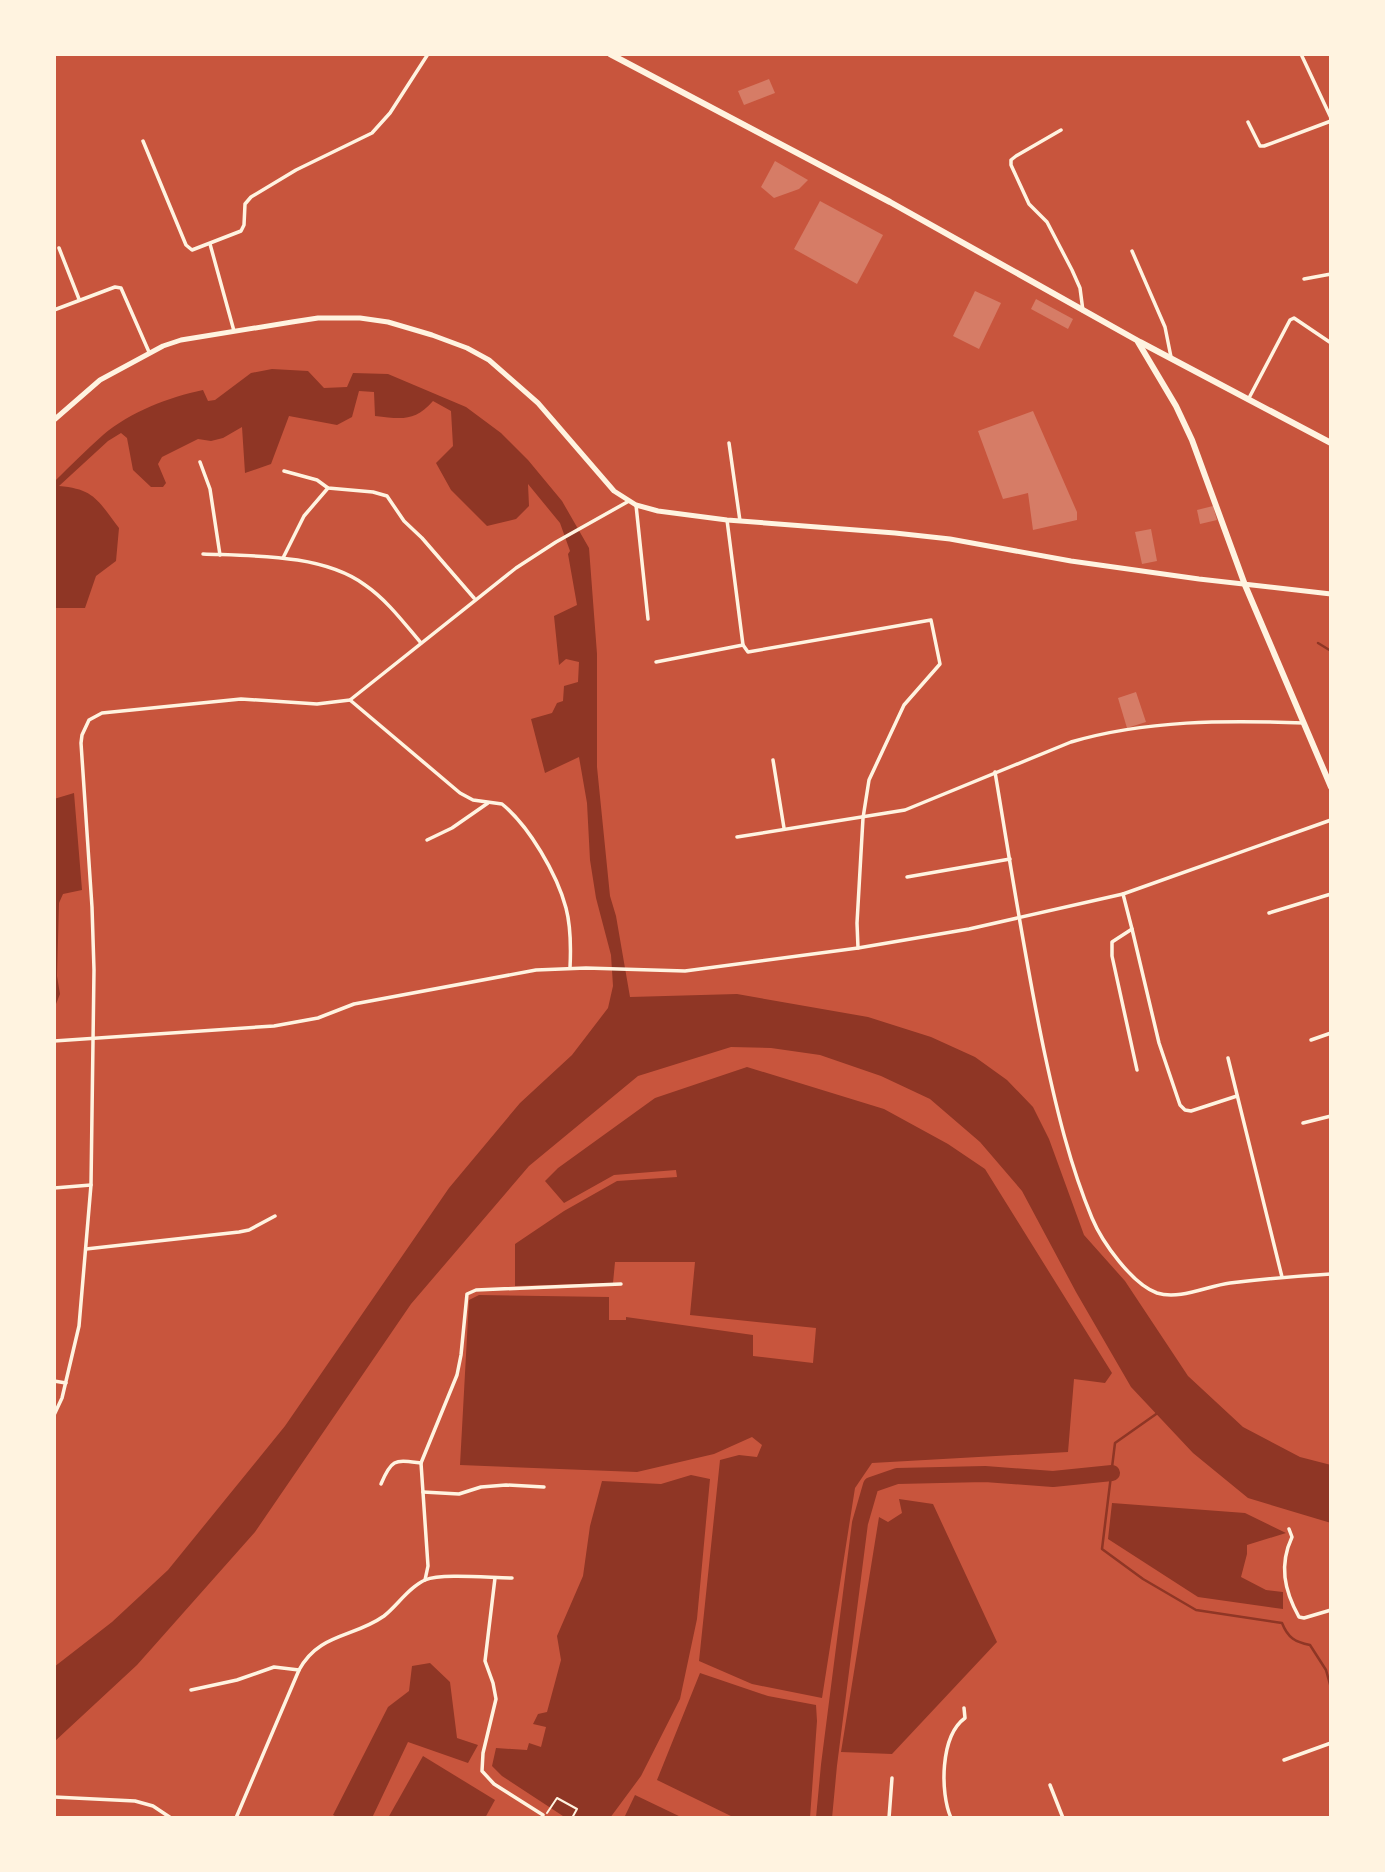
<svg xmlns="http://www.w3.org/2000/svg" width="1385" height="1872" viewBox="0 0 1385 1872" font-family="Ubuntu,sans-serif">
  <style>
    .water { fill: #8f3625 }
    .lines { fill: none; stroke-linecap: round; stroke-linejoin: round }
    .stream { stroke: #8f3625; stroke-width: 2.5 }
    .river { stroke: #8f3625; stroke-width: 16 }
    .building { fill: #d67c66 }
    .path { stroke: #fff3e0; stroke-width: 2 }
    .minor { stroke: #fff3e0; stroke-width: 3.5 }
    .tertiary { stroke: #fff3e0; stroke-width: 5 }
    .primary { stroke: #fff3e0; stroke-width: 6 }
  </style>
  <rect width="100%" height="100%" fill="#c8553d"/>
  <g class="water">
    <path d="M272,369l36,2 16,17 23,-1 6,-14 35,1 78,33 35,26 27,27 34,41 27,47 8,106v113l13,129 6,20 14,81 107,-3 131,23 63,20 44,20 32,23 26,27 16,32 35,96 41,46 63,95 55,51 57,30 31,8v58l-83,-25 -55,-45 -62,-66 -55,-95 -54,-101 -42,-49 -50,-43 -49,-23 -61,-21 -49,-7 -40,-1 -93,29 -109,90 -118,138 -156,228 -118,133 -83,77v-75l58,-45 56,-52 117,-144 164,-238 71,-85 52,-48 36,-47 5,-22 -2,-31 -15,-57 -6,-38 -3,-57 -8,-46 -34,16 -14,-54 21,-6 5,-10 6,-2 1,-15 14,-4 1,-20 -13,-3 -7,6 -5,-49 23,-11 -9,-51 2,-3 -10,-28 -32,-39 1,22 -13,13 -29,7 -36,-36 -15,-27 17,-17 -2,-35 -18,-10c-19,21 -31,18 -58,15l-1,-24 -15,-1 -7,26 -15,8 -48,-9 -18,48 -26,9 -3,-46 -19,11 -12,3 -13,-2 -36,18 -4,7 8,19 -3,4h-12l-18,-17 -6,-32 -6,-5 -13,8 -49,45c36,3 39,15 60,42l-3,33 -20,15 -11,32h-31v-126c16,-16 32,-32 49,-47 27,-23 66,-38 100,-45l5,11 7,-1 36,-27z"/>
    <path d="M74,793l8,97 -19,4 -4,9 -2,73 3,18 -6,15v-210z"/>
    <path d="M747,1067l137,42 64,35 37,25 127,204 -7,10 -31,-4 -6,73 -196,11 -17,25 -33,210 -70,-14 -53,-23 21,-201 19,-5 18,2 5,-12 -10,-8 -38,17 -77,18 -177,-7 9,-165 10,-5 130,2v23h17v-3l127,18v21l60,7 3,-35 -126,-13 5,-53h-80l-2,21 -98,3v-42l49,-33 53,-30 60,-4 -1,-7 -62,5 -50,28 -19,-22 13,-13 97,-70z"/>
    <path d="M691,1475l19,4 -13,140 -17,80 -39,77 -31,42h-44l-64,-42 -10,-10 4,-18 31,2 2,-7 12,4 5,-20 -13,-3 5,-10 9,-2 14,-52 -4,-24 26,-60 7,-50 12,-45 59,3z"/>
    <path d="M899,1499l34,5 64,138 -105,112 -51,-2 38,-235 9,5 14,-9z"/>
    <path d="M1112,1503l133,10 41,20 -39,12v9l-6,23 25,13 17,2v17l-85,-12 -90,-58z"/>
    <path d="M430,1663l20,19 7,56 21,7 -10,18 -60,-21 -36,76h-33l-6,-3 55,-108 21,-16 3,-25z"/>
    <path d="M700,1673l68,23 48,9 1,16 -7,97h-75l-78,-38z"/>
    <path d="M423,1756l72,44 -10,18h-97z"/>
    <path d="M635,1795l48,23h-59z"/>
  </g>
  <g class="lines">
    <g class="stream">
      <path d="M1318,643l13,8"/>
      <path d="M1159,1412l-44,31 -13,106 41,30 53,31 86,13c6,15 13,19 28,22l16,25 5,18"/>
    </g>
    <path class="river" d="M824,1818l5,-53 31,-242 11,-38 26,-9 88,-2 68,5 59,-6"/>
  </g>
  <g class="building">
    <path d="M769,79l6,14 -31,12 -6,-14z"/>
    <path d="M775,161l33,19 -9,9 -25,9 -13,-11z"/>
    <path d="M820,201l63,34 -26,49 -63,-35z"/>
    <path d="M975,291l26,12 -22,46 -26,-13z"/>
    <path d="M1036,299l37,20 -5,10 -37,-20z"/>
    <path d="M1033,411l44,101v8l-44,10 -5,-37 -25,6 -25,-68z"/>
    <path d="M1213,506l4,14 -17,4 -3,-14z"/>
    <path d="M1151,529l6,32 -15,3 -7,-32z"/>
    <path d="M1136,692l10,30 -19,6 -9,-30z"/>
  </g>
  <g class="lines">
    <path class="path" d="M547,1813l10,-15 20,11 -5,9"/>
    <g class="minor">
      <path d="M1301,54l30,64"/>
      <path d="M1248,122l12,24h4l67,-25"/>
      <path d="M1061,130l-45,26 -5,4v5l18,39 18,18 25,48 8,18 3,23"/>
      <path d="M143,141l43,104 6,5 49,-19 3,-6 1,-21 6,-7 45,-27 76,-37 18,-20 38,-59"/>
      <path d="M210,244l24,87"/>
      <path d="M59,248l20,51"/>
      <path d="M1132,251l33,76 6,30"/>
      <path d="M1304,279l27,-5"/>
      <path d="M54,310l61,-23 6,1 28,64"/>
      <path d="M1249,398l41,-78 4,-2 37,25"/>
      <path d="M729,443l11,78"/>
      <path d="M200,462l10,27 10,66"/>
      <path d="M284,471l33,9 11,8 45,4 14,4 17,25 18,17 52,60"/>
      <path d="M636,505l12,114"/>
      <path d="M727,520l16,125 5,7 183,-32 9,44 -36,41 -35,75 -6,38 -6,105 1,25"/>
      <path d="M203,554c51,2 120,0 162,31 22,15 39,38 56,58"/>
      <path d="M283,558l21,-42 24,-28"/>
      <path d="M656,662l87,-17"/>
      <path d="M350,700l110,93 13,7 29,4c27,22 55,70 64,104 5,19 5,40 4,60"/>
      <path d="M773,760l11,68"/>
      <path d="M995,772c16,95 30,189 50,283 12,56 25,110 47,163 10,24 40,66 65,75 23,7 50,-7 73,-10 34,-4 67,-7 101,-9"/>
      <path d="M737,837l168,-27 166,-68c75,-22 155,-22 233,-19"/>
      <path d="M427,840l25,-12 36,-25"/>
      <path d="M907,877l103,-18"/>
      <path d="M1123,894l9,35 -20,13v14l25,114"/>
      <path d="M1269,913l62,-19"/>
      <path d="M1132,929l27,114 21,62 5,5 6,1 46,-15"/>
      <path d="M1311,1040l20,-7"/>
      <path d="M54,1041l220,-15 44,-8 36,-14 182,-34 50,-2 99,3 173,-23 111,-19 154,-35 208,-74"/>
      <path d="M1228,1058l54,219"/>
      <path d="M1303,1123l28,-7"/>
      <path d="M54,1188l37,-3"/>
      <path d="M86,1249l153,-17 10,-2 26,-14"/>
      <path d="M54,1381l12,2"/>
      <path d="M54,1415l8,-17 17,-72 12,-141 3,-215 -2,-63 -11,-164 1,-8 7,-15 13,-7 139,-14 76,5 33,-4 166,-132 40,-26 73,-41"/>
      <path d="M381,1484c11,-26 14,-24 40,-21"/>
      <path d="M423,1492l36,2 22,-7 25,-2 38,2"/>
      <path d="M1289,1529l3,8c-13,28 -8,53 7,80l5,1 27,-8"/>
      <path d="M495,1578l-10,83 8,22 3,16 -13,54 -1,18 12,13 49,31"/>
      <path d="M425,1580l3,-14 -7,-103 36,-88 4,-20 6,-61 9,-4 145,-6"/>
      <path d="M191,1690l46,-10 37,-13 25,3"/>
      <path d="M1284,1760l47,-17"/>
      <path d="M1050,1785l13,33"/>
      <path d="M54,1797l81,4 18,5 18,12"/>
      <path d="M236,1818l63,-148c20,-37 54,-32 85,-54 13,-10 25,-29 41,-36 17,-7 66,-2 87,-2"/>
      <path d="M889,1818l3,-40"/>
      <path d="M951,1818c-11,-25 -11,-82 14,-100l-1,-10"/>
    </g>
    <path class="tertiary" d="M54,420l46,-40 63,-34 18,-6 111,-18 26,-4h42l28,4 44,13 35,13 22,12 49,43 76,88 22,14 22,6 69,9 168,13 55,6 121,22 128,18 132,15"/>
    <g class="primary">
      <path d="M610,54l280,148 250,140 191,101"/>
      <path d="M1138,342l38,64 16,34 53,145 86,202"/>
    </g>
  </g>
  <rect width="1385" height="1872" fill="none" stroke="#fff3e0" stroke-width="112"/>
</svg>
